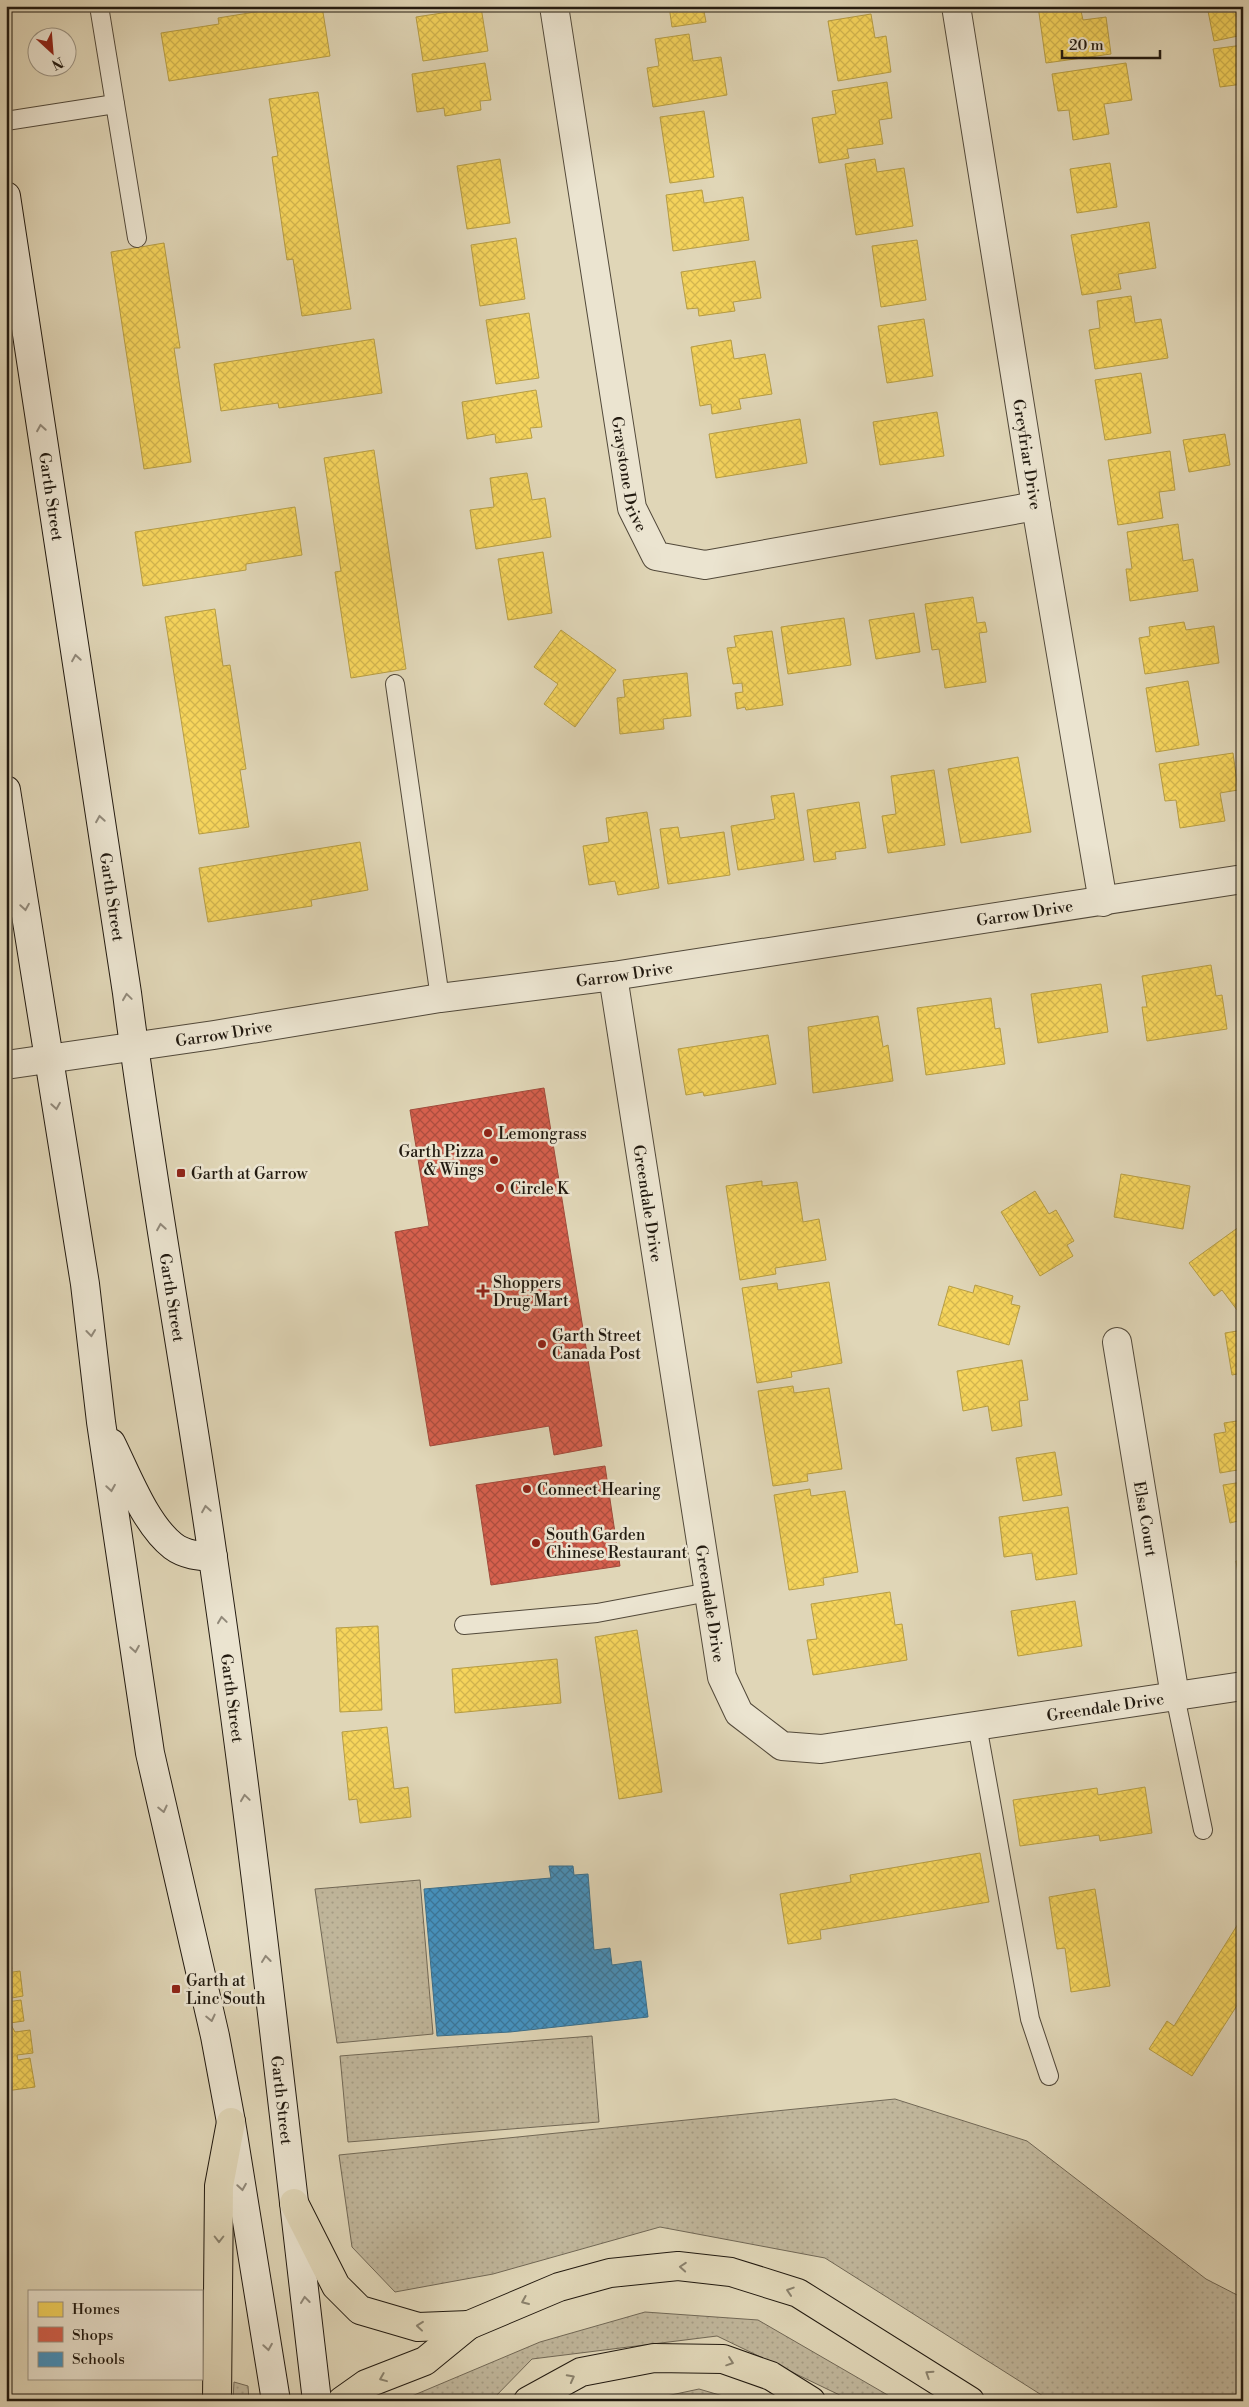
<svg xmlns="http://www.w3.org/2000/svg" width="1249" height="2407" viewBox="0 0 1249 2407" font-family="'Libre Bodoni',serif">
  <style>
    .green { fill: url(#green-dots); stroke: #716856 }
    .homes { fill: url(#homes-cross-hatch); stroke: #b69d45 }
    .shops { fill: url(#shops-cross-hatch); stroke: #a04b3b }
    .schools { fill: url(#schools-cross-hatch); stroke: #396f8d }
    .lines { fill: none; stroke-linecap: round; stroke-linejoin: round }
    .lane-casing { stroke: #52493a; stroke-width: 20 }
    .street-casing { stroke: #52493a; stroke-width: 30 }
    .secondary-casing { stroke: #221a10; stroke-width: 30 }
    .highway-casing { stroke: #221a10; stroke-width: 30 }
    .lane { stroke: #ebe4d0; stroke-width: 18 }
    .street { stroke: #ebe4d0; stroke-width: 28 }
    .secondary { stroke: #ebe4d0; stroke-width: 28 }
    .highway { stroke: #e0d6b7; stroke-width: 28 }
    .oneway { stroke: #91897a }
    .oneway2 { stroke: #8a816c }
    .poi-dot { fill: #8f2418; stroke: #ebe4d0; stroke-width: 2 }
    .labels { text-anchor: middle; stroke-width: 5; stroke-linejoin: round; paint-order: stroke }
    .street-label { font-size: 16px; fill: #221a10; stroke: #ebe4d0 }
    .poi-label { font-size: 16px; fill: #221a10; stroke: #ebe4d0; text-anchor: start }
  </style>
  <defs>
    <pattern id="green-dots" width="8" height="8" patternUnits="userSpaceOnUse" patternTransform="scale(1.25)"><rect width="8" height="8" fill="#c0b69b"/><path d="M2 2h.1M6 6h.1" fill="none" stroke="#a59c84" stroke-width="1.8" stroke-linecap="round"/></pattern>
    <pattern id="homes-cross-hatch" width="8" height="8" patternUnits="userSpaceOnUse" patternTransform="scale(1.25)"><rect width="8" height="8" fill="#f6d55c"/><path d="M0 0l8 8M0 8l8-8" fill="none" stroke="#d3b64f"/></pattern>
    <pattern id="shops-cross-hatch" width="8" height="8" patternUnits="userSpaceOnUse" patternTransform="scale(1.25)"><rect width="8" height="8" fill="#d6604d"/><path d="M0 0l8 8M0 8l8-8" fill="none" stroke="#ad4e3f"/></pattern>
    <pattern id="schools-cross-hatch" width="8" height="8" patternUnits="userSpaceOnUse" patternTransform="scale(1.25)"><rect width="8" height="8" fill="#4393c3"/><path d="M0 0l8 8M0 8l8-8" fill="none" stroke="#38779d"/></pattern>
  </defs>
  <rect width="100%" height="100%" fill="#e0d6b7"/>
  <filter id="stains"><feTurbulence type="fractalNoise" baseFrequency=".004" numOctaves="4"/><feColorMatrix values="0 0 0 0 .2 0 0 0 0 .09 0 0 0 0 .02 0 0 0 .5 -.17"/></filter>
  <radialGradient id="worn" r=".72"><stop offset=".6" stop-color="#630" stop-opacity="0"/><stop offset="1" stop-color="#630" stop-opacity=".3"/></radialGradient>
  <g class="green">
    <path d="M420,1880l13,154 -96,9 -22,-154z"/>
    <path d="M592,2036l7,86 -251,20 -8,-86z"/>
    <path d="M895,2099l132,42 179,138 37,19v103h-192l-226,-143 -165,-31 -167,47 -98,18 -43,-45 -13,-92z"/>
    <path d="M645,2312l113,8 140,81h-46l-135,-65 -185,23 -41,42h-91l140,-59z"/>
    <path d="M234,2382l14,4 1,15h-16z"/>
    <path d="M699,2389l41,12h-97z"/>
  </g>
  <g class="homes">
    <path d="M292,6h30l8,50 -161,25 -8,-48 58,-9 -1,-6z"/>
    <path d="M669,6h34l3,16 -34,5z"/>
    <path d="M1038,6h61v3l-18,2 2,9 23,-3 5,37 -65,9z"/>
    <path d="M1207,6h36v29l-29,6z"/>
    <path d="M481,7l7,44 -65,10 -7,-44z"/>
    <path d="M871,14l4,24 11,-2 5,36 -53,9 -10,-60z"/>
    <path d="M689,34l4,27 28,-4 6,38 -74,12 -6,-39 12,-2 -4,-27z"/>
    <path d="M1243,45v39l-23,3 -7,-38z"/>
    <path d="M485,63l6,37 -11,1 1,9 -36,6 -1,-8 -27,4 -5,-38z"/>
    <path d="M1126,63l6,37 -28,4 5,30 -36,6 -4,-30 -11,1 -6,-37z"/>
    <path d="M887,82l5,36 -13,2 4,24 -36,5 2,9 -30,5 -7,-45 24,-4 -4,-23z"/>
    <path d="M318,92l33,217 -49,7 -9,-57 -6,1 -15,-103 6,-1 -9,-57z"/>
    <path d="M704,111l10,66 -44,6 -10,-66z"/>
    <path d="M500,159l10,64 -43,6 -10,-63z"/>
    <path d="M875,159l2,13 27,-4 9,58 -57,9 -11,-71z"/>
    <path d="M1110,163l7,44 -40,6 -7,-44z"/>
    <path d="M702,190l2,13 39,-6 6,43 -76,11 -7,-56z"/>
    <path d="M1238,201h5v34z"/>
    <path d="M1149,222l7,46 -38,6 3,15 -39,6 -11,-60z"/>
    <path d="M516,238l9,61 -45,7 -9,-61z"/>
    <path d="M917,240l9,60 -45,7 -9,-61z"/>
    <path d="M164,243l16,105h-6l17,114 -47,7 -33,-217z"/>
    <path d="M755,261l6,37 -28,4 2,9 -36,5 -1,-8 -11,1 -6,-37z"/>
    <path d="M1131,296l4,27 26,-4 7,39 -73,11 -6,-39 11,-2 -3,-27z"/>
    <path d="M529,313l10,65 -43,6 -10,-64z"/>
    <path d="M924,319l9,57 -46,7 -9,-57z"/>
    <path d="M374,339l8,54 -103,15 -1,-5 -57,8 -7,-47z"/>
    <path d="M731,340l3,19 31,-5 7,40 -33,5 2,10 -29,5 -1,-10 -11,2 -9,-59z"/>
    <path d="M1141,373l10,60 -46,7 -10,-60z"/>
    <path d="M536,390l6,37 -12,1 2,10 -36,5 -1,-9 -28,5 -5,-37z"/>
    <path d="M937,412l7,44 -64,9 -7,-43z"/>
    <path d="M800,419l7,44 -91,15 -7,-44z"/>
    <path d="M1225,434l5,31 -41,7 -6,-32z"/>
    <path d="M374,450l32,219 -55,9 -16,-106 6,-1 -17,-113z"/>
    <path d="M1170,451l5,39 -16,2 4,26 -45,7 -10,-65z"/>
    <path d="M527,473l5,27 13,-2 6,39 -75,12 -6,-39 24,-3 -4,-29z"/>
    <path d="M295,507l7,48 -56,9v6l-103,16 -8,-54z"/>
    <path d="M1178,524l5,37 10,-2 5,32 -68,10 -4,-32h6l-5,-37z"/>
    <path d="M543,552l9,61 -44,7 -10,-61z"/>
    <path d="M973,597l4,26 8,-1 2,10 -8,1 7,49 -41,6 -6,-39 -7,1 -7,-46z"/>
    <path d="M215,609l8,57 7,-1 16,104 -6,1 9,57 -50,7 -34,-217z"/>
    <path d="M914,613l6,39 -44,7 -7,-39z"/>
    <path d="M844,618l7,47 -63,9 -7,-47z"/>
    <path d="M1184,622l2,8 28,-4 5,37 -74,11 -6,-36 11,-2 -1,-9z"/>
    <path d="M561,630l55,40 -41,57 -31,-23 14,-20 -24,-17z"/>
    <path d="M772,631l11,74 -37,5 -1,-3 -8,2 -2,-16 8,-1 -1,-9 -9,1 -6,-36 9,-1 -2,-11z"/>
    <path d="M687,673l4,43 -28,3 1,10 -44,5 -3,-36 8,-1 -2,-17z"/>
    <path d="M1188,681l11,64 -43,7 -10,-64z"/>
    <path d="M1233,753l5,37 -18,3 5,28 -45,7 -4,-28 -11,1 -6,-37z"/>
    <path d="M1018,757l13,75 -70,11 -13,-74z"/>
    <path d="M934,770l11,75 -57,8 -6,-37 14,-2 -5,-38z"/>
    <path d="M794,793l10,67 -66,10 -7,-44 44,-7 -4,-23z"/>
    <path d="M859,802l7,46 -31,4 1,7 -22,3 -7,-52z"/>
    <path d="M647,812l12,76 -41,7 -3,-14 -26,4 -6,-39 26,-4 -3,-24z"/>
    <path d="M678,827l2,11 44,-6 6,43 -62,9 -8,-55z"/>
    <path d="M360,842l8,48 -57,10 1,6 -104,16 -9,-54z"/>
    <path d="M1211,965l5,31 6,-1 5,34 -80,12 -5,-34h5l-5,-31z"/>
    <path d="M1101,984l7,48 -70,11 -7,-49z"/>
    <path d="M991,998l4,31 5,-1 5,36 -79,11 -9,-67z"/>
    <path d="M878,1016l5,31 5,-2 5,36 -80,12 -5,-66z"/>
    <path d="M768,1035l8,49 -72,12 -1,-4 -17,3 -8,-46z"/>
    <path d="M1121,1174l69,12 -7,43 -69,-12z"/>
    <path d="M762,1181v5l35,-4 6,40 16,-3 7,41 -51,8 1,6 -36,6 -14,-94z"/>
    <path d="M1035,1191l14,23 7,-4 18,31 -7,4 6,11 -33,20 -39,-64z"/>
    <path d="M1243,1224v81l-6,5 -15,-20 -8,6 -25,-33z"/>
    <path d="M829,1282l13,81 -51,9 1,5 -35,6 -15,-95 35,-5 1,7z"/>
    <path d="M975,1285l38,11 -2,8 9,2 -11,39 -71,-20 11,-39 24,7z"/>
    <path d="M1243,1330v43l-11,2 -7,-42z"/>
    <path d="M1022,1360l6,40 -9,1 3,25 -30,5 -4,-25 -25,5 -6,-40z"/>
    <path d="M793,1386l1,7 35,-5 13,81 -35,5 1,7 -35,5 -15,-95z"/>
    <path d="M1243,1420v49l-23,4 -6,-39 12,-2 -2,-9z"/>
    <path d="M1055,1452l7,43 -39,6 -7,-43z"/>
    <path d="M1243,1482v45l-1,-7 -12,3 -7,-38z"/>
    <path d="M810,1489l1,7 34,-5 13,81 -35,6 1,7 -35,5 -15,-95z"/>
    <path d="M1068,1507l9,67 -41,6 -4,-27 -28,4 -5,-40z"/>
    <path d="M1243,1560v38h-1l-6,-37z"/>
    <path d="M890,1592l5,33 7,-1 5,36 -94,15 -6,-35 10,-1 -6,-35z"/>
    <path d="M1075,1601l7,45 -64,10 -7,-45z"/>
    <path d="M378,1626l4,84 -42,2 -4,-84z"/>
    <path d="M637,1630l25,162 -43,7 -24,-162z"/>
    <path d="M557,1659l4,44 -106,10 -3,-44z"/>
    <path d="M387,1727l7,62 14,-2 3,30 -51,6 -3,-24 -8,1 -7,-68z"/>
    <path d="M1145,1787l7,46 -52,8 -1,-6 -79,11 -7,-46 84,-12 1,7z"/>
    <path d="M6,1844l6,46h-6z"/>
    <path d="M980,1853l9,49 -169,28 1,9 -33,5 -8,-50 71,-12 -1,-7z"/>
    <path d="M1095,1889l15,97 -39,6 -6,-44 -8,1 -8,-52z"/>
    <path d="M1243,1916v80l-51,80 -43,-27 18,-28 7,5z"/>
    <path d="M6,1928l6,41 -6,1z"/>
    <path d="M20,1971l3,25 -17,3v-26z"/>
    <path d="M6,1999l1,3 14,-2 3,21 -14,2 5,9 15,-2 3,23 -16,2 1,5 12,-2 5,29 -29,4z"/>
  </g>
  <g class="shops">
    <path d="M544,1088l58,358 -48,9 -5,-29 -119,20 -35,-214 34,-6 -19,-116z"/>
    <path d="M605,1466l15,100 -129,19 -15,-100z"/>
  </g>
  <path class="schools" d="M549,1866h24l1,9 14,-1 6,76 16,-2 2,17 29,-4 7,56 -138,15 -73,4 -13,-147 127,-11z"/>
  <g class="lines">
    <g class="lane-casing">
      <g id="lane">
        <path d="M99,6l38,232"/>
        <path d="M6,121l109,-17"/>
        <path d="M395,684l45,314"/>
        <path d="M464,1625l133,-12 112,-21"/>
        <path d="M1175,1696l28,134"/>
        <path d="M977,1725l53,294 19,57"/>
      </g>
    </g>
    <g class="street-casing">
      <g id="street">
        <path id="s1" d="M554,6l78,502 24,48 49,9 331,-59"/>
        <path id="s2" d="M956,6l80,500 67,396"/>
        <path id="s3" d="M613,976l109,701 17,36 43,33 39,3 422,-63"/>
        <path id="s4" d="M6,1065l208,-30 226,-37 173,-22 630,-97"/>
        <path id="s5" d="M1117,1342l58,354"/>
      </g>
    </g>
    <g class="secondary-casing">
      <g id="secondary">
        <path id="s6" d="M6,196l121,797c24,189 59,376 86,565 41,280 71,562 104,843"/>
        <path d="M6,790l79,494 16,138 49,331 65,283 16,86 45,279"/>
        <path d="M111,1443c16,32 34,81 62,103 12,9 26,10 40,11"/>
      </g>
    </g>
    <g class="highway-casing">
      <g id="highway">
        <path d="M294,2203l42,83 24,24 58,17 51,-2"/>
        <path d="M217,2401l2,-215 12,-64"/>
        <path d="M342,2401l24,-17 59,-23 44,-36 90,-38 51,-14 68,-7 53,6 67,21 172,108"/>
        <path d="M528,2401l53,-29 73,-14 69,1 48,17 40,25"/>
      </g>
    </g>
    <use href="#lane" class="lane"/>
    <use href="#street" class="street"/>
    <use href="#secondary" class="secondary"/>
    <use href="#highway" class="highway"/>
  </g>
  <defs><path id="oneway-chevron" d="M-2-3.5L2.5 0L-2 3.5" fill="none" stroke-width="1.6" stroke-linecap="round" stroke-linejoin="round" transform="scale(1.25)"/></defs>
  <g class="oneway">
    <use href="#oneway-chevron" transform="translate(41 428) rotate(-99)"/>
    <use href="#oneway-chevron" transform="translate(76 658) rotate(-99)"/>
    <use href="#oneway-chevron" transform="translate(100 819) rotate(-99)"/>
    <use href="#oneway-chevron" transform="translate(25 907) rotate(81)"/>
    <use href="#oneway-chevron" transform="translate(127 997) rotate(-98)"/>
    <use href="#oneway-chevron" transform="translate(56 1106) rotate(81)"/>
    <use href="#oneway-chevron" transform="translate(161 1227) rotate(-99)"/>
    <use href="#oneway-chevron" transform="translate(91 1333) rotate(84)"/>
    <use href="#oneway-chevron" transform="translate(111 1488) rotate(81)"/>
    <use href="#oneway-chevron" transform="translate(206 1509) rotate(-99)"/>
    <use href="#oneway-chevron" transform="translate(222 1620) rotate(-98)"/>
    <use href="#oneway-chevron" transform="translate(135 1649) rotate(81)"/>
    <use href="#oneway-chevron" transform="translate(245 1798) rotate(-98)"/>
    <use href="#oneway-chevron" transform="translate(163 1809) rotate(77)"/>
    <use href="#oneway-chevron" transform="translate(266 1959) rotate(-97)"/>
    <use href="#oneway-chevron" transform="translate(211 2018) rotate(77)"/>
    <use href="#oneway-chevron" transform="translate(242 2187) rotate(81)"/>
    <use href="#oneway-chevron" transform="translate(305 2300) rotate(-97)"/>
    <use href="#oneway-chevron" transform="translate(268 2347) rotate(81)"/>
  </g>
  <g class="oneway2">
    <use href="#oneway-chevron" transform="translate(219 2239) rotate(90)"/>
    <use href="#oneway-chevron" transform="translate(683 2267) rotate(-176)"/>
    <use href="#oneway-chevron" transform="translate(790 2291) rotate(-162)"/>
    <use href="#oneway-chevron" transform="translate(525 2301) rotate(157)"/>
    <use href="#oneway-chevron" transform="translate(420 2326) rotate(-174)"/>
    <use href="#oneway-chevron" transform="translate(730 2362) rotate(19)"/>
    <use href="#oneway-chevron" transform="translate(929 2374) rotate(-147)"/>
    <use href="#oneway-chevron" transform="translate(383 2378) rotate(158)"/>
    <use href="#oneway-chevron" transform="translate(571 2378) rotate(-28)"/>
  </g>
  <g class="poi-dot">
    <circle cx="488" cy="1133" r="5"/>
    <circle cx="494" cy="1160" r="5"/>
    <rect x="176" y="1168" width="10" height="10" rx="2.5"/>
    <circle cx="500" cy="1188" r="5"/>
    <path d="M480.5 1283.5h5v5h5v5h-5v5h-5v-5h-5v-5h5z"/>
    <circle cx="542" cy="1344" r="5"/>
    <circle cx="527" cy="1489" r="5"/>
    <circle cx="536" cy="1543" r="5"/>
    <rect x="171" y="1984" width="10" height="10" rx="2.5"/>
  </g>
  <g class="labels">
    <g class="street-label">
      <text dy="6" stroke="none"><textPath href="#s2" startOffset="454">Greyfriar Drive</textPath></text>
      <text dy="6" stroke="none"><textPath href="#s1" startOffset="474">Graystone Drive</textPath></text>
      <text dy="6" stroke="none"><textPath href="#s6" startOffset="304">Garth Street</textPath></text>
      <text dy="6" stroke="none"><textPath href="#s6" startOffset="709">Garth Street</textPath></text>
      <text dy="6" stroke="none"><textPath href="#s4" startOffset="1030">Garrow Drive</textPath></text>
      <text dy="6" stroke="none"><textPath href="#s4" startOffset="625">Garrow Drive</textPath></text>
      <text dy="6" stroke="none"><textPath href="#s4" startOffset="220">Garrow Drive</textPath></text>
      <text dy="6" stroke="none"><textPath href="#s3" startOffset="230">Greendale Drive</textPath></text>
      <text dy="6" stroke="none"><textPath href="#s6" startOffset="1114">Garth Street</textPath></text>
      <text dy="6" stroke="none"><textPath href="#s5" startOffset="179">Elsa Court</textPath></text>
      <text dy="6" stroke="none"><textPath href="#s3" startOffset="635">Greendale Drive</textPath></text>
      <text dy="6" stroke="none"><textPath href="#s6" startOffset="1519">Garth Street</textPath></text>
      <text dy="6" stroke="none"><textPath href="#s3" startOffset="1130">Greendale Drive</textPath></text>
      <text dy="6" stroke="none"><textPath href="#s6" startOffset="1924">Garth Street</textPath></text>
    </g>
    <g class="poi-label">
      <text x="498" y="1139">Lemongrass</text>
      <text x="484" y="1157" text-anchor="end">Garth Pizza<tspan x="484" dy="18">&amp; Wings</tspan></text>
      <text x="191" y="1179">Garth at Garrow</text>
      <text x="510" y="1194">Circle K</text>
      <text x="493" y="1288">Shoppers<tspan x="493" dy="18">Drug Mart</tspan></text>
      <text x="552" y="1341">Garth Street<tspan x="552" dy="18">Canada Post</tspan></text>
      <text x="537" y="1495">Connect Hearing</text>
      <text x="546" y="1540">South Garden<tspan x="546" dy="18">Chinese Restaurant</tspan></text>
      <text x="186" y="1986">Garth at<tspan x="186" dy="18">Linc South</tspan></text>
    </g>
  </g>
  <rect width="1249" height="2407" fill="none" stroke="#e0d6b7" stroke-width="25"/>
  <rect x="8" y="8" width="1234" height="2392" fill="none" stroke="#221a10" stroke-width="2.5"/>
  <rect x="12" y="12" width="1224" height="2382" fill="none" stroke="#221a10"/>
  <rect x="28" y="2290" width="175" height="90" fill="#ebe4d0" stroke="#9b9383"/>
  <rect x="38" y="2302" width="25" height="15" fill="#f6d55c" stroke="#9b9383"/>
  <text x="72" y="2314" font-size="15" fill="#221a10">Homes</text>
  <rect x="38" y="2327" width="25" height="15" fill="#d6604d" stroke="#9b9383"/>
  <text x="72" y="2340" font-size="15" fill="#221a10">Shops</text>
  <rect x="38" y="2352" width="25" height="15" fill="#4393c3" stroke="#9b9383"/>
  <text x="72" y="2364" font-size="15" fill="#221a10">Schools</text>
  <g transform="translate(52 52) rotate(154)"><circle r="24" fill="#ebe4d0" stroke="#9b9383"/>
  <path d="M0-4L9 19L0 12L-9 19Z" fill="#8f2418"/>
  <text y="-8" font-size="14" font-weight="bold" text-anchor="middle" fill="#221a10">N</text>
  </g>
  <path d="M1062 50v8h98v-8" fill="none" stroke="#221a10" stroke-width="2.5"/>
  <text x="1069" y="50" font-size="15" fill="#221a10" stroke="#ebe4d0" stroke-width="4" paint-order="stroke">20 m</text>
  <rect width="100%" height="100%" filter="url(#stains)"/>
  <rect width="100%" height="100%" fill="url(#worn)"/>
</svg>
